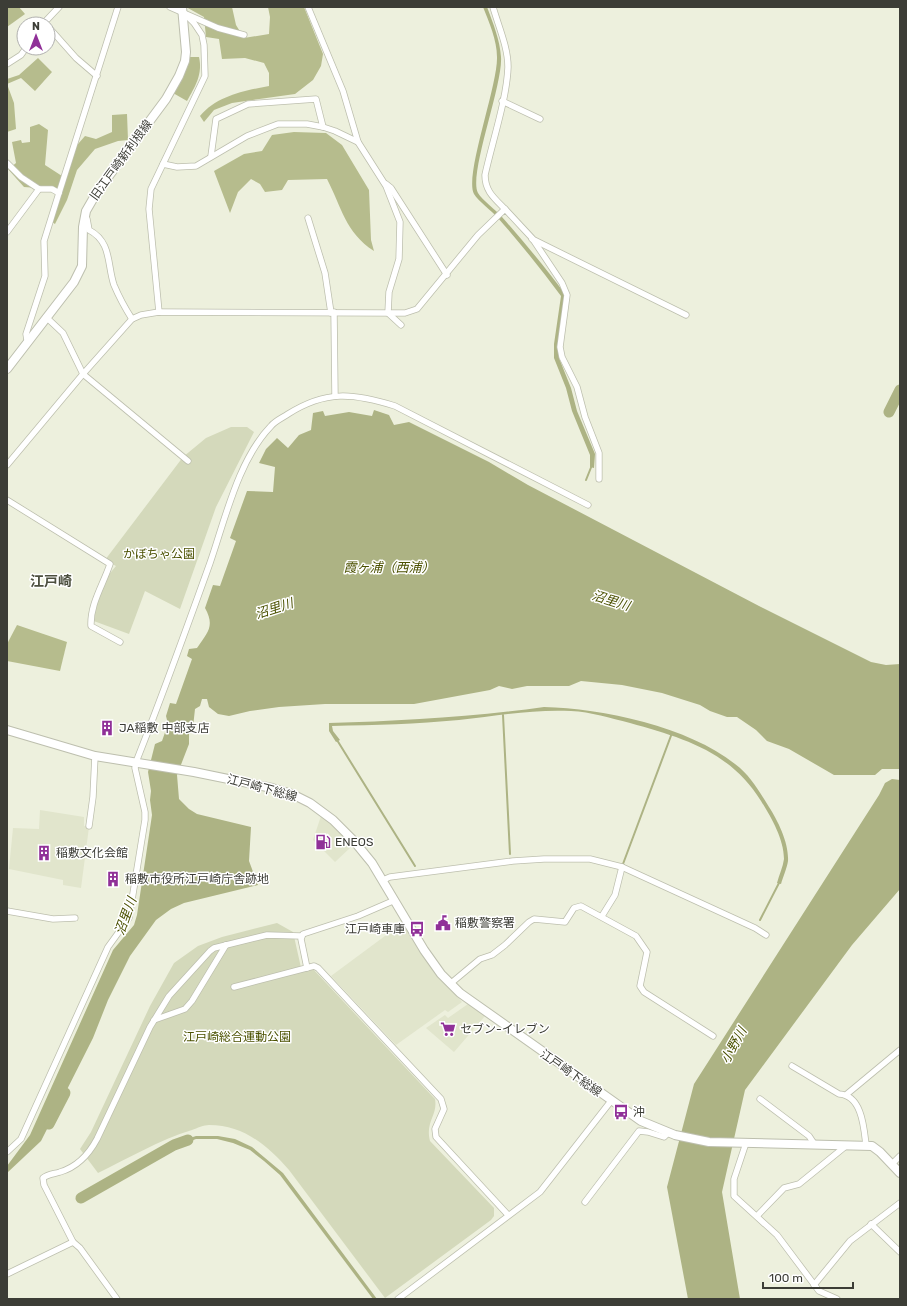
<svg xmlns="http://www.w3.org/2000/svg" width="907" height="1306" viewBox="0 0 907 1306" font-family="Rubik,'Noto Sans JP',sans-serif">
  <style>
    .built { fill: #e1e5cc }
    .green { fill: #d4d9bb }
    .forest { fill: #b6bc8d }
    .water { fill: #adb384 }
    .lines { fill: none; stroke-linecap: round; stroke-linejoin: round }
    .stream { stroke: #adb384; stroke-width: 2 }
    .river { stroke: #adb384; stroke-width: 11 }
    .street-casing { stroke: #bdbfae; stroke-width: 7 }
    .secondary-casing { stroke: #bdbfae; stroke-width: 10 }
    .street { stroke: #fff; stroke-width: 5.5 }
    .secondary { stroke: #fff; stroke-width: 8 }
    .labels { text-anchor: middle; stroke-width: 3; stroke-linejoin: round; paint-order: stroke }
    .street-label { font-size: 12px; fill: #3c3d36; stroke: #fff }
    .park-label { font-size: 12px; fill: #4b5100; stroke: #fff }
    .poi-label { font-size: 12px; fill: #3c3d36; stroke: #fff; text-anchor: start }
    .water-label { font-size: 13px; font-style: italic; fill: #4b5100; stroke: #fff }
    .quarter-label { font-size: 14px; font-weight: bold; fill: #4c4f3f; stroke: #fff }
  </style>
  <rect width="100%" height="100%" fill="#edf0dd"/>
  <g class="built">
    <path d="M40,810l44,7v9l5,1 -8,61 -18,-3v-5l-54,-11 4,-41 26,1z"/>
    <path d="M321,816l12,9 19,21 -17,16 -22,-22z"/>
    <path d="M405,925l8,16 21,30 28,31 -14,10 -3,-2 -49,35 -65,-69 58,-43z"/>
    <path d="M468,1004l17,12 -31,36 -28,-24 19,-13 3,3z"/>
  </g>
  <g class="green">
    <path d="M231,427h16l7,5 -38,75 -36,102 -35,-18 -16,43 -38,-14 11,-37 14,-17 -11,-6 78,-103 23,-19z"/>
    <path d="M277,923l16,9 9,40 11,-3 122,130c3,17 -10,22 -5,42l64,67v8l-3,4 -106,78 -96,-128c-21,-24 -45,-45 -80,-45 -5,0 -12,3 -17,5 -33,10 -63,28 -94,43l-18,-24 11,-17 59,-126 24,-43 24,-17 24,-9z"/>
  </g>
  <g class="forest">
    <path d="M7,7h12l6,7 -18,13z"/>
    <path d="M186,7h46l4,18 8,13 25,-4 1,-17 -2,-10h36l19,47 -2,12 -8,14 -18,14 -63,9 -18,7 -10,12 -4,-6c17,-20 43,-25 69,-30v-13l-5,-10 -19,-5 -23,1 -3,-20 -13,-2 -2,-20z"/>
    <path d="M189,57h10c4,17 -4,30 -12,44l-14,-8z"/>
    <path d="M38,58l14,14 -17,19 -14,-13 -14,6 7,19 2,26 -9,3v-53l12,-4z"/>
    <path d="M127,114l1,26 -10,1 -23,8 -18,21 -10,30 -12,24 -7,-5 11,-26 -7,-4 -28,-2 -17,-19v-4l3,4 6,-5 -4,-21 9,-2 1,3 8,-1v-15l9,-3 9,6 -3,35 17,11 9,-24 14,-16 11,3 16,-7v-17z"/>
    <path d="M294,132l32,1 16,12 27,45 2,50 3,11c-29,-19 -32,-43 -47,-72l-39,1 -6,10 -17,2 -5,-8 -9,-5 -13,13 -8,21 -16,-42 30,-17 18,-3 10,-16z"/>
    <path d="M17,625l50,17 -7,29 -53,-10v-17z"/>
  </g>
  <g class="water">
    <path d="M483,7h4c6,16 13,33 14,50 2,28 -33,118 -23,136 4,7 18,17 24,24 22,25 43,50 63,77l-7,51 1,13 12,30 6,23 18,43 -1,14 -4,-1v-12l-18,-44 -6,-23 -12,-30v-14l7,-48c-20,-27 -41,-53 -63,-78 -6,-7 -20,-17 -24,-24 -10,-18 24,-109 23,-137 0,-17 -8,-35 -14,-50z"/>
    <path d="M374,410l15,5 5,10 15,-3 80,40 39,23 231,121 112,56 15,3 14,-1v105h-18l-7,6h-41l-45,-26 -22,-8 -11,-11 -19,-13h-10l-17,-6 -10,-6 -38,-12 -40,-8 -41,-4 -12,5h-42l-15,3 -13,-3 -9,4 -76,14h-89l-46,3 -29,4 -21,5 -11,-2 -9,-7 -2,-8h-5l-2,7 -5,3 -2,18 -4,6v11l-12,31 2,24 10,10 8,5 54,13 -2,34 9,24 -74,18 -13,6 -15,11 -26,36 -22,44 -15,38 -52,103 -34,32v-7l23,-31 83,-185 21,-25 3,-10 15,-100 -2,-15 1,-9 -3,-19 7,-28 7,-3 6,-17 -2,-8 4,-13 6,1 16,-45 -5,-3 2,-7 8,-1c11,-16 18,-22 8,-40l8,-23 7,1 16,-45 -6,-3 17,-47 26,1 2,-25 -16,-4 7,-14 11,-11 11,10 11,-13 12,-5 2,-17 10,-2 2,5 24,-4 23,4z"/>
    <path d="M544,707c58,1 145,20 191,57 15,11 24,27 34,43 9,14 20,36 19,54 -1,7 -5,16 -7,23l-4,-1c2,-8 6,-16 7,-24 0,-20 -13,-42 -23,-58 -31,-50 -78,-63 -131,-78 -20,-5 -39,-11 -59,-12 -37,-2 -75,5 -112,9 -42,4 -84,5 -127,6l1,5 7,9 -4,2 -7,-11v-8c72,-2 143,-6 215,-16z"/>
    <path d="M892,779l8,1v109l-48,56 -107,145 -23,102 18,107h-52l-21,-112 27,-103 185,-289 6,-12z"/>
    <path d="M196,1136h22l17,3 17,8 31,26 94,126h-4l-93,-124 -16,-14 -14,-11 -17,-7 -16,-4h-21l-22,8v-4z"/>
  </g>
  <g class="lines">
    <g class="stream">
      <path d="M586,480l6,-15"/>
      <path d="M503,715l7,139"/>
      <path d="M337,740l78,126"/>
      <path d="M623,864l49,-131"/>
      <path d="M760,920l20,-39"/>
    </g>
    <g class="river">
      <path d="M889,412l11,-22"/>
      <path d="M49,1124l16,-31"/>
      <path d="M81,1198l93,-53 14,-5"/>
    </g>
    <g class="street-casing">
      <g id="street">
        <path d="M170,7l48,21 26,7"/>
        <path d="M308,7l35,84 15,51"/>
        <path d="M493,7c5,18 15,40 15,60 -1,31 -16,76 -23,108 0,16 9,23 20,34"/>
        <path d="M43,24l16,-17"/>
        <path d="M52,31l24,27 21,18"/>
        <path d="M7,64l14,-9 5,-7"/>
        <path d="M502,101l38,18"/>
        <path d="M211,156l5,-37 32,-15 68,-5 7,28"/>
        <path d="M7,163l14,14 18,12"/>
        <path d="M163,164l14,3 19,-1 51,-30 31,-12h29l16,3 12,4 23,11 28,44 14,36 -1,37 -10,33 -1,21 13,12"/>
        <path d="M386,184l5,4 56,87"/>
        <path d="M85,218l2,1 2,11c23,12 18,35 25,55 5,12 11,23 18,34"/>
        <path d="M308,218l17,55 6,40"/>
        <path d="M7,232l32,-43h13l7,4 59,-186"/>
        <path d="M532,239l154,76"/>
        <path d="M159,312l-10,-103 2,-20 54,-113 -1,-31 -2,-10 -8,-12 -12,-12"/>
        <path d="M334,312l1,84"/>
        <path d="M46,317l17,16 20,41 105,87"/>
        <path d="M27,340l-1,-6 19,-58 -1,-35 15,-48"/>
        <path d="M7,465l76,-91 49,-55 9,-4 18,-3 229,1h17l12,-4 61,-74 27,-26 27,29 30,45 5,12 -7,52 2,10 15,30 8,30 14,36v26"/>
        <path d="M7,500l103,64c-7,21 -20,40 -19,62l29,16"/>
        <path d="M89,826l4,-29 2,-41"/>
        <path d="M383,880l7,-3 123,-16 31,-2h46l32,8 133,61 11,7"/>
        <path d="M7,911l46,8 22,-1"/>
        <path d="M602,916l13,-21 7,-28"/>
        <path d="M307,968l-6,-29 2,-5 55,-18 37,-16"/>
        <path d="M450,984l30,-25 12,-4 13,-10 24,-23 5,-3 31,3 9,-14 7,-2 55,30 11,16 -7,34 4,6 69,44"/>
        <path d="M234,987l80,-21 4,2 123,131 3,10 -9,20 1,8 72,78"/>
        <path d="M154,1020l31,-11 7,-8 34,-56"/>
        <path d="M792,1066l47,28c23,1 25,34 27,51"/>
        <path d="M847,1094l53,-44"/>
        <path d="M760,1099l49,37 6,9"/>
        <path d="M746,1143l-12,36v17l43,39 42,56 18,8"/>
        <path d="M7,1152l14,-13 87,-192 21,-29 16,-98v-8l-10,-44 1,-6c26,-65 50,-132 74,-199 15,-43 28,-103 61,-137 4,-5 11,-8 17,-12 38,-24 65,-21 107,-8l193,99"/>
        <path d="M892,1164l8,-8"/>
        <path d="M585,1202l54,-71 9,1 16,5 4,-4"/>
        <path d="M757,1216l27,-28 15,-4 48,-39"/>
        <path d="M871,1224l29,28"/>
        <path d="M7,1274l66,-32"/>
        <path d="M814,1285l36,-44 50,-38"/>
        <path d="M117,1299l-37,-51 -7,-6 -29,-57 -1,-7c5,-4 11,-4 17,-6 17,-5 29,-18 37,-33l53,-112 19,-31 41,-45 4,-3 53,-13 34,1"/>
        <path d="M398,1299l142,-107 71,-91"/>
      </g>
    </g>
    <g class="secondary-casing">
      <g id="secondary">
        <path d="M7,369l67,-87 8,-16 1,-39 3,-16 11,-19 69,-93 13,-23 6,-15 1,-9 -4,-45"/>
        <path d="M7,730l88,26 99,16 78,16 20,6 18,9 23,17 21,21 18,22 52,87 17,24 19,19 181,128 34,14 34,7 163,4 8,6 20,21"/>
      </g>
    </g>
    <use href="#street" class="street"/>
    <use href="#secondary" class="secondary"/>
  </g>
  <defs>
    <g id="building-bare" transform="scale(1.2)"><path d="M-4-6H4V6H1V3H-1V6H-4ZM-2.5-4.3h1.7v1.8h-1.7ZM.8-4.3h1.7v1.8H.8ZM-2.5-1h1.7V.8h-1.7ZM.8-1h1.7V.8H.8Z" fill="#903098" stroke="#fff" stroke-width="2.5" paint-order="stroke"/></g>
    <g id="fuel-bare" transform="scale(1.2)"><path d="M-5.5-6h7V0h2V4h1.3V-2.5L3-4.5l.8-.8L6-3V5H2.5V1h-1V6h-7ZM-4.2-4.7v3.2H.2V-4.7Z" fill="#903098" stroke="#fff" stroke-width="2.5" paint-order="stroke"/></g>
    <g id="civic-bare" transform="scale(1.2)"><path d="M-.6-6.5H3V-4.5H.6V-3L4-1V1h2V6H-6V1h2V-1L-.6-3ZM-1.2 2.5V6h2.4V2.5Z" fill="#903098" stroke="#fff" stroke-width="2.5" paint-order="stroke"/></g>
    <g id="bus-bare" transform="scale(1.2)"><path d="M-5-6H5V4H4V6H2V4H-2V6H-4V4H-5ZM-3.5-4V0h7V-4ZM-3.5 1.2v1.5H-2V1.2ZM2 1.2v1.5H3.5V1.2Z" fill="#903098" stroke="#fff" stroke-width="2.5" paint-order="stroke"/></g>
    <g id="supermarket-bare" transform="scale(1.2)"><path d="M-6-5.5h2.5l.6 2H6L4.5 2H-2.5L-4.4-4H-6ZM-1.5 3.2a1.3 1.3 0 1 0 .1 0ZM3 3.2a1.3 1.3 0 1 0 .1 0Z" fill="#903098" stroke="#fff" stroke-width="2.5" paint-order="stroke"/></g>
  </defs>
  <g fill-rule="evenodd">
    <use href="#building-bare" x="107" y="728"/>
    <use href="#fuel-bare" x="323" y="842"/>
    <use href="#building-bare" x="44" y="853"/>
    <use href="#building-bare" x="113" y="879"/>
    <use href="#civic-bare" x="443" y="923"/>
    <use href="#bus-bare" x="417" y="929"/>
    <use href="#supermarket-bare" x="448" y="1029"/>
    <use href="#bus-bare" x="621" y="1112"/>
  </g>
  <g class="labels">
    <g class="street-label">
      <text transform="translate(121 160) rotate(-54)" y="4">旧江戸崎新利根線</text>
      <text transform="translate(262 788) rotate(15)" y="4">江戸崎下総線</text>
      <text transform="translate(571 1073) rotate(35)" y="4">江戸崎下総線</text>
    </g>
    <g class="park-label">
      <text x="159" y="558">かぼちゃ公園</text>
      <text x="237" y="1041">江戸崎総合運動公園</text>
    </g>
    <g class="poi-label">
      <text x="119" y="732">JA稲敷 中部支店</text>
      <text x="335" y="846">ENEOS</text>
      <text x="56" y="857">稲敷文化会館</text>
      <text x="125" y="883">稲敷市役所江戸崎庁舎跡地</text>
      <text x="455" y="927">稲敷警察署</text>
      <text x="405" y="933" text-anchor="end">江戸崎車庫</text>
      <text x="460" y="1033">セブン-イレブン</text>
      <text x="633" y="1116">沖</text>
    </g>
    <g class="water-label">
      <text x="389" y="572">霞ヶ浦（西浦）</text>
      <text transform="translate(611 600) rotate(17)" y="5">沼里川</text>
      <text transform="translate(274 608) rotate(-18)" y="5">沼里川</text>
      <text transform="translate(125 916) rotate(-70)" y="5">沼里川</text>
      <text transform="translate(733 1045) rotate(-61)" y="5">小野川</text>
    </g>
    <g class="quarter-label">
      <text x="51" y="586">江戸崎</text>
    </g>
  </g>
  <rect width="907" height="1306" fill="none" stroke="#3c3d36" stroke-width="16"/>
  <g transform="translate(36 36)"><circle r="19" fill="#ffffff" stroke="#b1b1af"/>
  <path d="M0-3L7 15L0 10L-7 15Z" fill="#903098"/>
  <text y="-6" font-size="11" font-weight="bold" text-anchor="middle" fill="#3c3d36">N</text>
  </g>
  <path d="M763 1282v6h90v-6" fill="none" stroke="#3c3d36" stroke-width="2"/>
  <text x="769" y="1282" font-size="12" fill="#3c3d36" stroke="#ffffff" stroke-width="3" paint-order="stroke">100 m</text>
</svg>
